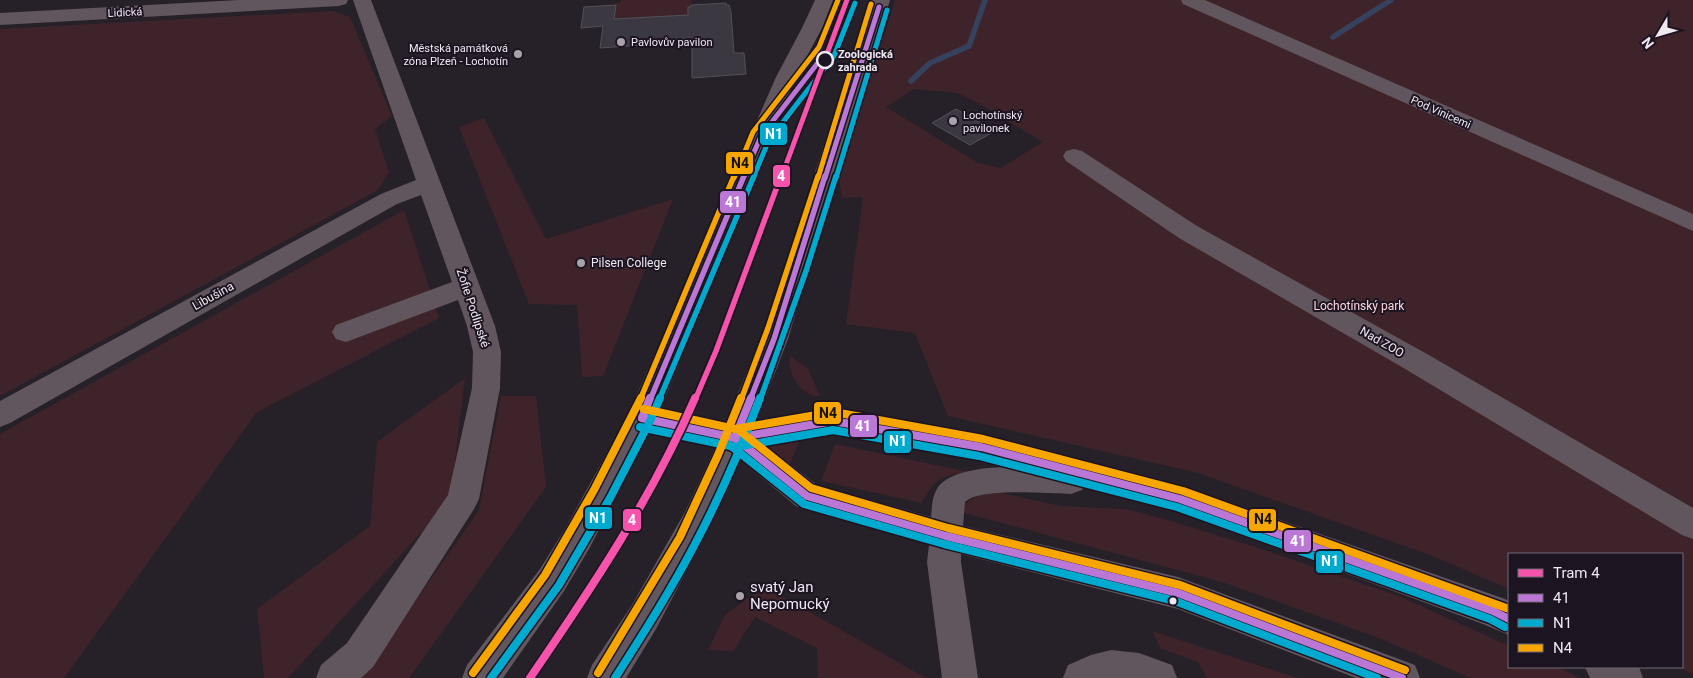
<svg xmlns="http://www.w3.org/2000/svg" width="1693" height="678" viewBox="0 0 1693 678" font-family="Roboto,sans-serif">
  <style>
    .green { fill: #3f232a; fill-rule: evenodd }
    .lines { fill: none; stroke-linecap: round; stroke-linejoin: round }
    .stream { stroke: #36425d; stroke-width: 5.5 }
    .building { fill: #3b3841; stroke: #545057 }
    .minor { fill: #62565e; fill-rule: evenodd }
    .major { fill: #62575f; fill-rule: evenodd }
    .bus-1-far2-casing { stroke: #1d1421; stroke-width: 8 }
    .bus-1-far1-casing { stroke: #1d1421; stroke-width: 9 }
    .bus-1-casing { stroke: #1d1421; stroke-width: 11 }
    .bus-2-far2-casing { stroke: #1d1421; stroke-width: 8 }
    .bus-2-far1-casing { stroke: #1d1421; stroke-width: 9 }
    .bus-2-casing { stroke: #1d1421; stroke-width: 11 }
    .bus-3-far2-casing { stroke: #1d1421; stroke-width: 8 }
    .bus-3-far1-casing { stroke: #1d1421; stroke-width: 9 }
    .bus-3-casing { stroke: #1d1421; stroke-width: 11 }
    .bus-1-far2 { stroke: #ba77d6; stroke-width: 5 }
    .bus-1-far1 { stroke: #ba77d6; stroke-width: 5.5 }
    .bus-1 { stroke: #ba77d6; stroke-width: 8 }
    .bus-2-far2 { stroke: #00a9ce; stroke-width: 5 }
    .bus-2-far1 { stroke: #00a9ce; stroke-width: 5.5 }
    .bus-2 { stroke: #00a9ce; stroke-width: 8 }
    .bus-3-far2 { stroke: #f7a600; stroke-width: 5 }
    .bus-3-far1 { stroke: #f7a600; stroke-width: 5.5 }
    .bus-3 { stroke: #f7a600; stroke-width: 8 }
    .tram-1-far2-casing { stroke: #1d1421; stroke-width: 8 }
    .tram-1-far1-casing { stroke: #1d1421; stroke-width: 9 }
    .tram-1-casing { stroke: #1d1421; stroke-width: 11 }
    .tram-1-far2 { stroke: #f653ac; stroke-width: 5 }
    .tram-1-far1 { stroke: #f653ac; stroke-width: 5.5 }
    .tram-1 { stroke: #f653ac; stroke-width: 8 }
    .poi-dot { fill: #a9a2ab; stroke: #1d1421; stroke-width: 2 }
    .stop-dot { fill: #1d1421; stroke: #efe8f1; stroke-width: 2.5 }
    .bus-dot { fill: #efe8f1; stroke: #1d1421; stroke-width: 2 }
    .labels { text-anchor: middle; stroke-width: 4; stroke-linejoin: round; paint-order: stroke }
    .far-street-label { font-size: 11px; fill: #efe8f1; stroke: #1d1421 }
    .far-poi-label { font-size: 11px; fill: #efe8f1; stroke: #1d1421; text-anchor: start }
    .far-stop-label { font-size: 11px; font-weight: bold; fill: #efe8f1; stroke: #1d1421; text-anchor: start }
    .poi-label { font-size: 12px; fill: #efe8f1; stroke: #1d1421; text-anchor: start }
    .street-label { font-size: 12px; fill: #efe8f1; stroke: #1d1421 }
    .park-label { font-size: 12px; fill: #ffd4db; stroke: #1d1421 }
    .near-poi-label { font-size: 15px; fill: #efe8f1; stroke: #1d1421; text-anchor: start }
    .line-badge { stroke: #1d1421; stroke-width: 2 }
    .badge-label { font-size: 14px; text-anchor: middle; font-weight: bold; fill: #fff }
    .pale-badge-label { font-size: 14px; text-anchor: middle; font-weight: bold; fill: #111 }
  </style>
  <rect width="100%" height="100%" fill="#262028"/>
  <g class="green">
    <path d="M621,0h70v7h-3v8l-75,4 3,-16 5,-1z"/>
    <path d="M895,0h798v674l-15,-7h4v-113h-173v35l-76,-33 -235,-83 -250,-57 -33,-83 -69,-9 17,-127 -21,1 -3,-19zM914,89l43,4 23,11 63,38 -42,26 -23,-5 -92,-56z"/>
    <path d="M332,11l18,6 42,99 -17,13 14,43 -11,18 -378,206v-367z"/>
    <path d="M484,118l62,121 127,-40 -70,177 -21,1 -5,-72 -48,-1 -70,-177z"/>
    <path d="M404,210l35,108 -182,94 -193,266h-64v-244z"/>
    <path d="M790,356l18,13 12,27c-18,2 -34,-24 -30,-40z"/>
    <path d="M465,378l-15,123 -162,177h-24l-7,-69 113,-83 7,-84z"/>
    <path d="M501,396h35l10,91 -137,191h-58l28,-25 100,-143z"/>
    <path d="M801,437l-13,31 -35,-26z"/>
    <path d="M835,444l139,29c-28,0 -40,4 -52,30l-101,-22z"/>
    <path d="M996,492l65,14 65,3 42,11 87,27 144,49 110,50v21h48l23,11h-110l-91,-40 -157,-56 -261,-70c6,-16 21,-17 35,-20z"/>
    <path d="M767,588l159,90h-108l-1,-30 -62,-31 -22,34 -25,-1 17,-35 26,-19z"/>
    <path d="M1152,631l146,47h-91l-9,-16 -37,-13z"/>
  </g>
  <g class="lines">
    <g class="stream">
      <path d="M1333,37l58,-37"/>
      <path d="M911,81l19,-18 39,-17 16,-46"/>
    </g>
  </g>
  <g class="building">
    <path d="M726,3v2h3l2,7 3,41h10l2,21 -54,4v-40l-50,3v4l-42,3 3,-22 -22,2 3,-21 32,-2 -2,14 74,-4v-8h3v-2z"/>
    <path d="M956,109l39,22 -25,14 -38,-22z"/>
  </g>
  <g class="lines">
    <g class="minor">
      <path d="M239,0h109l-2,4 -7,2 -339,19v-12z"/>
      <path d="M353,0h18l124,326 6,26 -1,36 -21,111 -5,10 -101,158 -12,11h-45l5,-13 26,-22 101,-148 24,-107 1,-36 -6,-26 -9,-26 -112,42 -10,-3 -4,-7 4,-7 116,-43 -31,-87 -24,9 -387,219 -10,4v-26l381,-207 35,-14z"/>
      <path d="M1181,0h24l488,214v17l-510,-227z"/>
      <path d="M1074,149l8,2 115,75 230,128 266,154v31l-11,-4 -275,-165 -228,-132 -113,-77 -3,-5 3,-5z"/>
      <path d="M642,406l93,20 98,-17 148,26 199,50 325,114 4,2v34l-26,-11 -304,-112 -95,-25 -2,3 -11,4c-24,0 -89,-7 -106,8l-2,24 215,51 237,88 5,13h-64l-178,-69 -217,-55v8l17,116h-36l-15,-116 2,-17 -133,-39 -70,-58 -94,-22 -5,-8 5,-8zM833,433l148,26 28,8c-20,0 -58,3 -71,20 -6,9 -6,20 -7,30l-114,-32 -52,-40z"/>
      <path d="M1111,650l28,3 33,12 5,13h-114l5,-13 23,-10z"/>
      <path d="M1585,667h54l4,11h-53z"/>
    </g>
    <g class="major">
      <path d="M815,0h18l-11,28 -26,49 -139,341 -68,131 -25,42 -61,87h-41l5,-13 73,-96 25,-40 63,-114 148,-338 26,-49z"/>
      <path d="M872,0h18l-102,339 -38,99 -43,94 -51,97 -30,49h-39l5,-13 40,-60 53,-93 35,-74 40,-99z"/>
    </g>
    <g class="bus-1-far2-casing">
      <g id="bus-1-far2">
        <path d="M743,178l18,-42 66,-85 20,-51"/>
        <path d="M825,178l54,-171"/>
      </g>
    </g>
    <g class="bus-1-far1-casing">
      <g id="bus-1-far1">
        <path d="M650,400l94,-224"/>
        <path d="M750,400l24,-61 51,-163"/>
      </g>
    </g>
    <g class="bus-1-casing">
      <g id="bus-1">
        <path d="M642,418l93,20 98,-17 148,26 199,52 313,112 16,8"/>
        <path d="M642,418l8,-20"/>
        <path d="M735,438l72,58 139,40 232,57 224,85"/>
        <path d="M735,438l16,-40"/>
      </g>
    </g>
    <g class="bus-2-far2-casing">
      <g id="bus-2-far2">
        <path d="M753,178l16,-38 65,-84 21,-53"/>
        <path d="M836,178l51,-168"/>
      </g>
    </g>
    <g class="bus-2-far1-casing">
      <g id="bus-2-far1">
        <path d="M659,400l95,-224"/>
        <path d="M760,400l46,-129 30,-95"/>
      </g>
    </g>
    <g class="bus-2-casing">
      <g id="bus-2">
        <path d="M640,427l95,20 98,-17 146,26 198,51 313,112 15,8"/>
        <path d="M730,445l74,59 140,40 231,57 202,77"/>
        <path d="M491,678l68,-93 51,-87 40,-77 10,-23"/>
        <path d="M615,678c28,-44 56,-88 80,-134 25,-47 46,-96 65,-146"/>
      </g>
    </g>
    <g class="bus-3-far2-casing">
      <g id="bus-3-far2">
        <path d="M734,178l19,-46 66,-85 19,-47"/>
        <path d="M818,178l53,-174"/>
      </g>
    </g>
    <g class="bus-3-far1-casing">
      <g id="bus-3-far1">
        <path d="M640,400l94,-224"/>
        <path d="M741,400l27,-72 50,-152"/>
      </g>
    </g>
    <g class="bus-3-casing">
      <g id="bus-3">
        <path d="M644,409l91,20 99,-17 149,27 200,52 326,118"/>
        <path d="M740,431l71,57 137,40 232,57 225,85"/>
        <path d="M473,673l72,-98 49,-85 47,-92"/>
        <path d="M598,673l82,-136 38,-82 23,-57"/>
      </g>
    </g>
    <use href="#bus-1-far2" class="bus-1-far2"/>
    <use href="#bus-1-far1" class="bus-1-far1"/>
    <use href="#bus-1" class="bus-1"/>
    <use href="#bus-2-far2" class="bus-2-far2"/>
    <use href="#bus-2-far1" class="bus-2-far1"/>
    <use href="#bus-2" class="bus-2"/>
    <use href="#bus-3-far2" class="bus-3-far2"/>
    <use href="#bus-3-far1" class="bus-3-far1"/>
    <use href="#bus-3" class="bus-3"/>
    <g class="tram-1-far2-casing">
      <path id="tram-1-far2" d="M781,178l66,-178"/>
    </g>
    <g class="tram-1-far1-casing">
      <path id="tram-1-far1" d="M695,400l21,-49 65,-175"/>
    </g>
    <g class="tram-1-casing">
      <path id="tram-1" d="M530,678c61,-89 122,-180 165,-280"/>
    </g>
    <use href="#tram-1-far2" class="tram-1-far2"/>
    <use href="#tram-1-far1" class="tram-1-far1"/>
    <use href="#tram-1" class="tram-1"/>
  </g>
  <g class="poi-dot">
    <circle cx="621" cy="42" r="5"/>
    <circle cx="518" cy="54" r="5"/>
    <circle cx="953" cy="121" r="5"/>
    <circle cx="581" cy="263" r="5"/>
    <circle cx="740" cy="596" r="5"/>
  </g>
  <circle class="stop-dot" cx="825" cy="60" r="8"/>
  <circle class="bus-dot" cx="1173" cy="601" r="4.5"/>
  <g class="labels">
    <g class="far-street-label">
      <text transform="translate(125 12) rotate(-3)" y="4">Lidická</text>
      <text transform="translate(1441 112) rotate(24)" y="4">Pod Vinicemi</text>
    </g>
    <g class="far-poi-label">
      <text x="631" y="46">Pavlovův pavilon</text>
      <text x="508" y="52" text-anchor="end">Městská památková<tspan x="508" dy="13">zóna Plzeň - Lochotín</tspan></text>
      <text x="963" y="119">Lochotínský<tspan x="963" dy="13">pavilonek</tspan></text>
    </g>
    <g class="far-stop-label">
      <text x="838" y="58">Zoologická<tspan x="838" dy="13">zahrada</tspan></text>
    </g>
    <g class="poi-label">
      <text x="591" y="267">Pilsen College</text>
    </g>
    <g class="street-label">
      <text transform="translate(213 296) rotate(-29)" y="4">Libušina</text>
      <text transform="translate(473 308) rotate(72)" y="4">Žofie Podlipské</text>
      <text transform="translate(1382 342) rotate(30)" y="4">Nad ZOO</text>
    </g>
    <g class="park-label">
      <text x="1359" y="310">Lochotínský park</text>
    </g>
    <g class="near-poi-label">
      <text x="750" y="592">svatý Jan<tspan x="750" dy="17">Nepomucký</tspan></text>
    </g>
  </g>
  <g class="line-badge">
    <rect x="759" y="122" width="29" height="24" rx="5" fill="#00a9ce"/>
    <rect x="725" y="151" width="29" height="24" rx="5" fill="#f7a600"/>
    <rect x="772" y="164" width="19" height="24" rx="5" fill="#f653ac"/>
    <rect x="719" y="190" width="28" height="24" rx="5" fill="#ba77d6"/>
    <rect x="813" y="401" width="29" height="24" rx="5" fill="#f7a600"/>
    <rect x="849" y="414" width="29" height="24" rx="5" fill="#ba77d6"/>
    <rect x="883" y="430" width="29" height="24" rx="5" fill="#00a9ce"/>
    <rect x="584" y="506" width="29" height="24" rx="5" fill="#00a9ce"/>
    <rect x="1248" y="508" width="29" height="24" rx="5" fill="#f7a600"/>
    <rect x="622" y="508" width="20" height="24" rx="5" fill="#f653ac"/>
    <rect x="1283" y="529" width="29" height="24" rx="5" fill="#ba77d6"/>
    <rect x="1315" y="550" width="29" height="24" rx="5" fill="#00a9ce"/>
  </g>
  <g class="badge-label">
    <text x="774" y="139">N1</text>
    <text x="781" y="181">4</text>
    <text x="733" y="207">41</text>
    <text x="863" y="431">41</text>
    <text x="898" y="446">N1</text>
    <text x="598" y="523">N1</text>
    <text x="632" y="525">4</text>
    <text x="1298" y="546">41</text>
    <text x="1330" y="566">N1</text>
  </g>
  <g class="pale-badge-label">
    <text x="740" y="168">N4</text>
    <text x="828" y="418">N4</text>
    <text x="1263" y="524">N4</text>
  </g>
  <rect x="1508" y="553" width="175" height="115" fill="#1d1421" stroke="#716974"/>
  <rect x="1518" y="569" width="25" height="8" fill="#f653ac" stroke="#716974"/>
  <text x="1553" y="578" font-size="15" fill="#efe8f1">Tram 4</text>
  <rect x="1518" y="594" width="25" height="8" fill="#ba77d6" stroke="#716974"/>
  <text x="1553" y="603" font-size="15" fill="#efe8f1">41</text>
  <rect x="1518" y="619" width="25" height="8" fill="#00a9ce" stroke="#716974"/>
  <text x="1553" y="628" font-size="15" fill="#efe8f1">N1</text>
  <rect x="1518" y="644" width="25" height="8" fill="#f7a600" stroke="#716974"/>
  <text x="1553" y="653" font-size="15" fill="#efe8f1">N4</text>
  <g transform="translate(1658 35) rotate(232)" stroke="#1d1421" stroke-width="4" paint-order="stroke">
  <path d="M0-4L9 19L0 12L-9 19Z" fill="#efe8f1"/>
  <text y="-8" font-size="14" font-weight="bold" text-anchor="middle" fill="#efe8f1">N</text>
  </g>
</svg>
